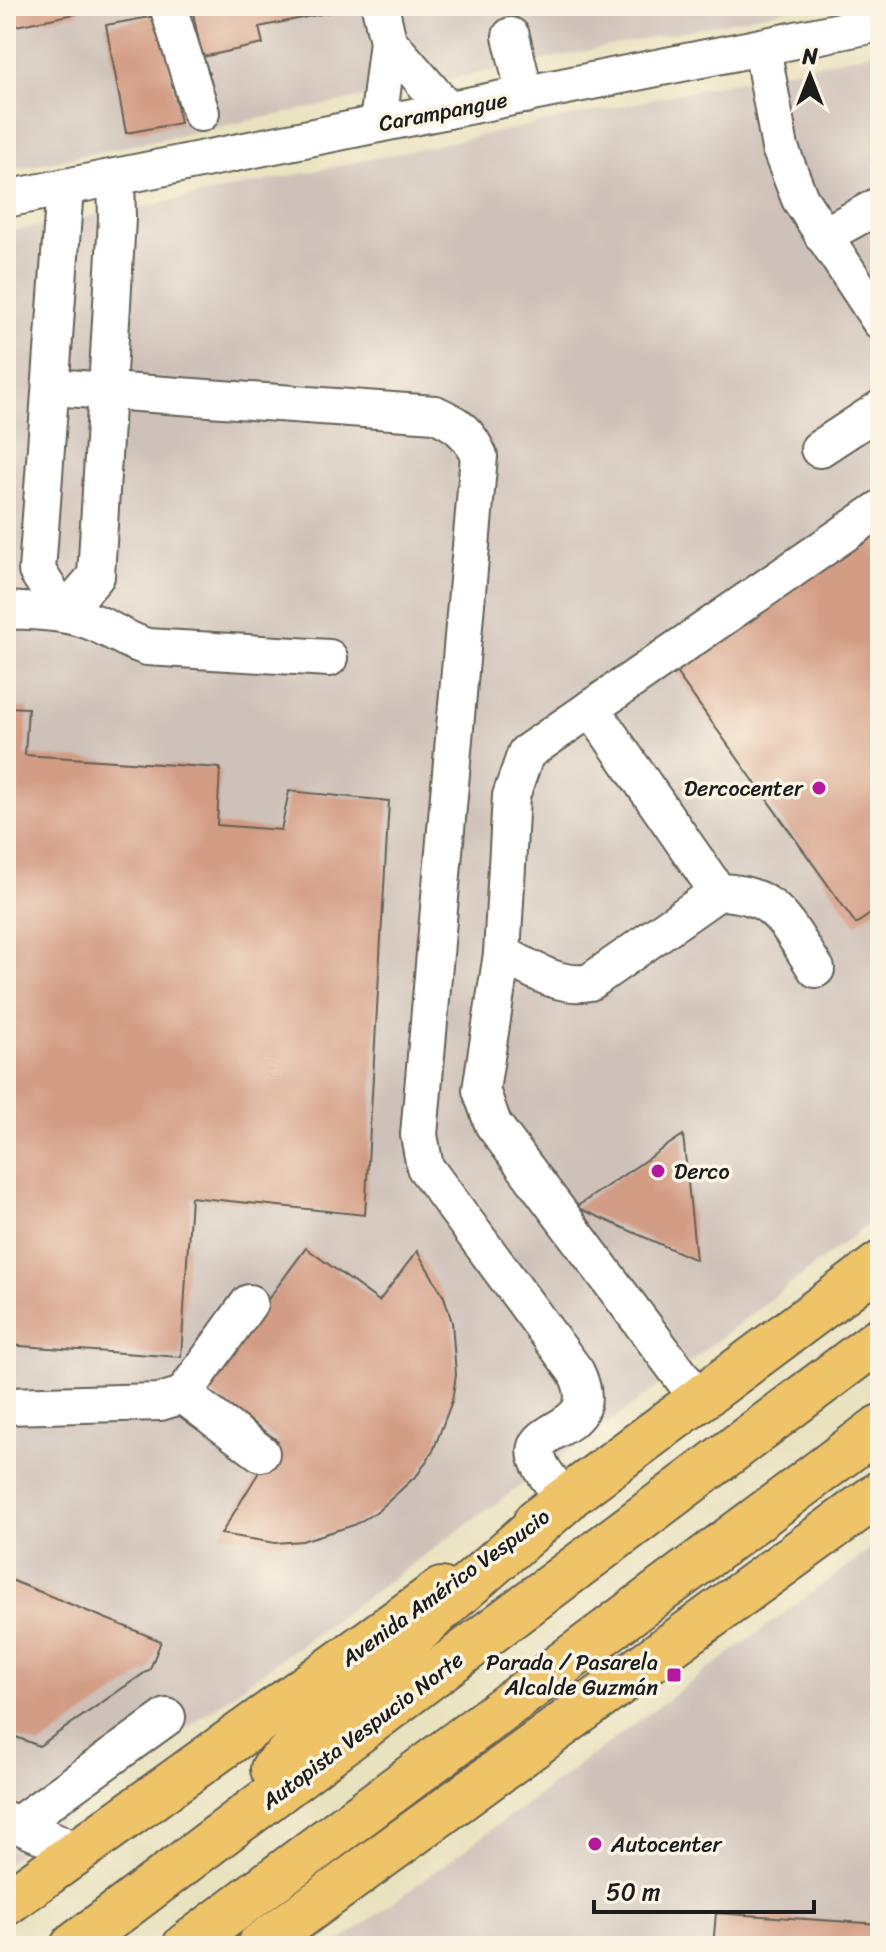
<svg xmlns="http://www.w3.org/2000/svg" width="886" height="1952" viewBox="0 0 886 1952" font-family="Sriracha,sans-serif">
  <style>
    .industrial { fill: #cec1b9 }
    .building { fill: #d39c84 }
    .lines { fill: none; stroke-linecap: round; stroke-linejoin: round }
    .minor-casing { stroke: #646155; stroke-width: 40 }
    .major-casing { stroke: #646155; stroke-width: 48 }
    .highway-casing { stroke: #646155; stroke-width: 48 }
    .minor { stroke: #fff; stroke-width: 36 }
    .major { stroke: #efc469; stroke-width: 44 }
    .highway { stroke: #efc469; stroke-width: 44 }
    .poi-dot { fill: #b5179e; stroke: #fcf5e5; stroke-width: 3 }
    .labels { text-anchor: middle; stroke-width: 7; stroke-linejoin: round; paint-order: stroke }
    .street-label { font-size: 22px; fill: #1c1c1c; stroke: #fcf5e5 }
    .poi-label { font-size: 22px; fill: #1c1c1c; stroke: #fcf5e5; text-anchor: end }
  </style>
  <rect width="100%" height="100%" fill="#fcf5e5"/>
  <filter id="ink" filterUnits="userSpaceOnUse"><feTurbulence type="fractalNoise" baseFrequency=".0125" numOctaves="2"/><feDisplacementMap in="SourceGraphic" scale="16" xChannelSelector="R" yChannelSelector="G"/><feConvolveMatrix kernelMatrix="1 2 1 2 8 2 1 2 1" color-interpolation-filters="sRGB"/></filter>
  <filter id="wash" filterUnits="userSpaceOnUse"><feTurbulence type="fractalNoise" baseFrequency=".006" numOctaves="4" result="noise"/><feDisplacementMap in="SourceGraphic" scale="32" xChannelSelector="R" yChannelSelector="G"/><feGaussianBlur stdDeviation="1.8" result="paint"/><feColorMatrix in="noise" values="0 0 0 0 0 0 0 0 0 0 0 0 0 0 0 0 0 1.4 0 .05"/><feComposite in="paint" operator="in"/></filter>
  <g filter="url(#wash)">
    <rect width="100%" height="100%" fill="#e9e2bf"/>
    <g class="industrial">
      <path d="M6,6h798l-798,165z"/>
      <path d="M880,51v1164l-228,176 -395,285 -251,187v-1631l142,-26z"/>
      <path d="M880,1542v404h-546l410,-303z"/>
    </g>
    <g id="blocks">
      <g class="building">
        <path d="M6,6h71l2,7 -73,15z"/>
        <path d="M224,6h131v1l-96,20 4,17 -61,13 -9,-44z"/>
        <path d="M161,15l19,108 -54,10 -20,-108z"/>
        <path d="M880,522v385l-24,17 -183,-256z"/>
        <path d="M6,707l22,1 -3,47 195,13 -3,57 64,5 8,-39 100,10 -24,414 -174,-18 -10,160 -175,-12z"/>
        <path d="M683,1135l13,125 -120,-53z"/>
        <path d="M306,1248l73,53 38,-50 27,46 8,25 4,53 -4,26 -19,50 -15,23 -40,37 -24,14 -52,16 -27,2 -54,-9 57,-93 -75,-54z"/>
        <path d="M6,1578l155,63 -11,28 -111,77 -33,-13z"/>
        <path d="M716,1913l164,11v22h-167z"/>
      </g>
    </g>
  </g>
  <g filter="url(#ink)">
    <use href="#blocks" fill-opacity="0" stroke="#646155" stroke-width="2"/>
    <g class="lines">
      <g class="minor-casing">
        <g id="minor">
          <path d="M168,6l33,107"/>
          <path d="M511,36l14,59"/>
          <path d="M388,41l60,69"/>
          <path d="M762,47l18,101 20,51 80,122"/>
          <path d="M378,124l10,-83 -8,-35"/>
          <path d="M65,187l-28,384 27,42 32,-37 21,-357 -1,-42"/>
          <path d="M6,199l874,-176"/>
          <path d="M823,236l57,-31"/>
          <path d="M52,387l383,27c23,10 34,19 44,42l-60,679 6,32 151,205c30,62 -48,51 -39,85 4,15 20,31 29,43"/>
          <path d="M819,449l61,-40"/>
          <path d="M6,610c31,2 60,1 89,13 19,8 30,17 52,24l182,11"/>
          <path d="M591,708l127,184"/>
          <path d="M502,954c27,13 57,35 88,28l128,-90c61,1 68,33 98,77"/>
          <path d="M183,1395l78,58"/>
          <path d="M699,1400l-206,-276 -12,-34 21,-136 9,-158 15,-43 354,-244"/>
          <path d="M6,1406l154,-4 23,-7 66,-92"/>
          <path d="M6,1820l72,31"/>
          <path d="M17,1825l150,-108"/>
        </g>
      </g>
      <g class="major-casing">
        <g id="major">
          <path d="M536,1521l344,-257"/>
          <path d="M6,1903l435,-313"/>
          <path d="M259,1946l621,-453"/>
        </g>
      </g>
      <g class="highway-casing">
        <g id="highway">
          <path d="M273,1769l164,-156 129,-113"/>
          <path d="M73,1946l807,-607"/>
          <path d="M185,1946l695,-519"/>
        </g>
      </g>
      <use href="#minor" class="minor"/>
      <use href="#major" class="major"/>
      <use href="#highway" class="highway"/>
    </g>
  </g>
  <g class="poi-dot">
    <circle cx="819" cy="788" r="8"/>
    <circle cx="658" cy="1171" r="8"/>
    <rect x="666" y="1667" width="16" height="16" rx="4"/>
    <circle cx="595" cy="1844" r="8"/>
  </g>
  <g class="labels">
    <g class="street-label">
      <text transform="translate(443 111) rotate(-11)" y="8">Carampangue</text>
      <text transform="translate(445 1587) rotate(-36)" y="8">Avenida Américo Vespucio</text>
      <text transform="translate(362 1730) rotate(-37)" y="8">Autopista Vespucio Norte</text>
    </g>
    <g class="poi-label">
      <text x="803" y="796">Dercocenter</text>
      <text x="674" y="1179" text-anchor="start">Derco</text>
      <text x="658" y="1670">Parada / Pasarela<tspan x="658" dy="25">Alcalde Guzmán</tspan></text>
      <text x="611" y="1852" text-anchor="start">Autocenter</text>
    </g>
  </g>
  <rect width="886" height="1952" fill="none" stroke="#fcf5e5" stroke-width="32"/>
  <g transform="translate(810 76)" stroke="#fcf5e5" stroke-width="6" paint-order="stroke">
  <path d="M0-6L14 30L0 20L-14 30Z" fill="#1c1c1c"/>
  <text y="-12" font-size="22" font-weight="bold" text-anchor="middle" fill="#1c1c1c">N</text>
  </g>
  <path d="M594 1900v12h220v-12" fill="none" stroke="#1c1c1c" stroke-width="4"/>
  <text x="606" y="1900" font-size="24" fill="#1c1c1c" stroke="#fcf5e5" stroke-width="6" paint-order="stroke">50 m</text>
</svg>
